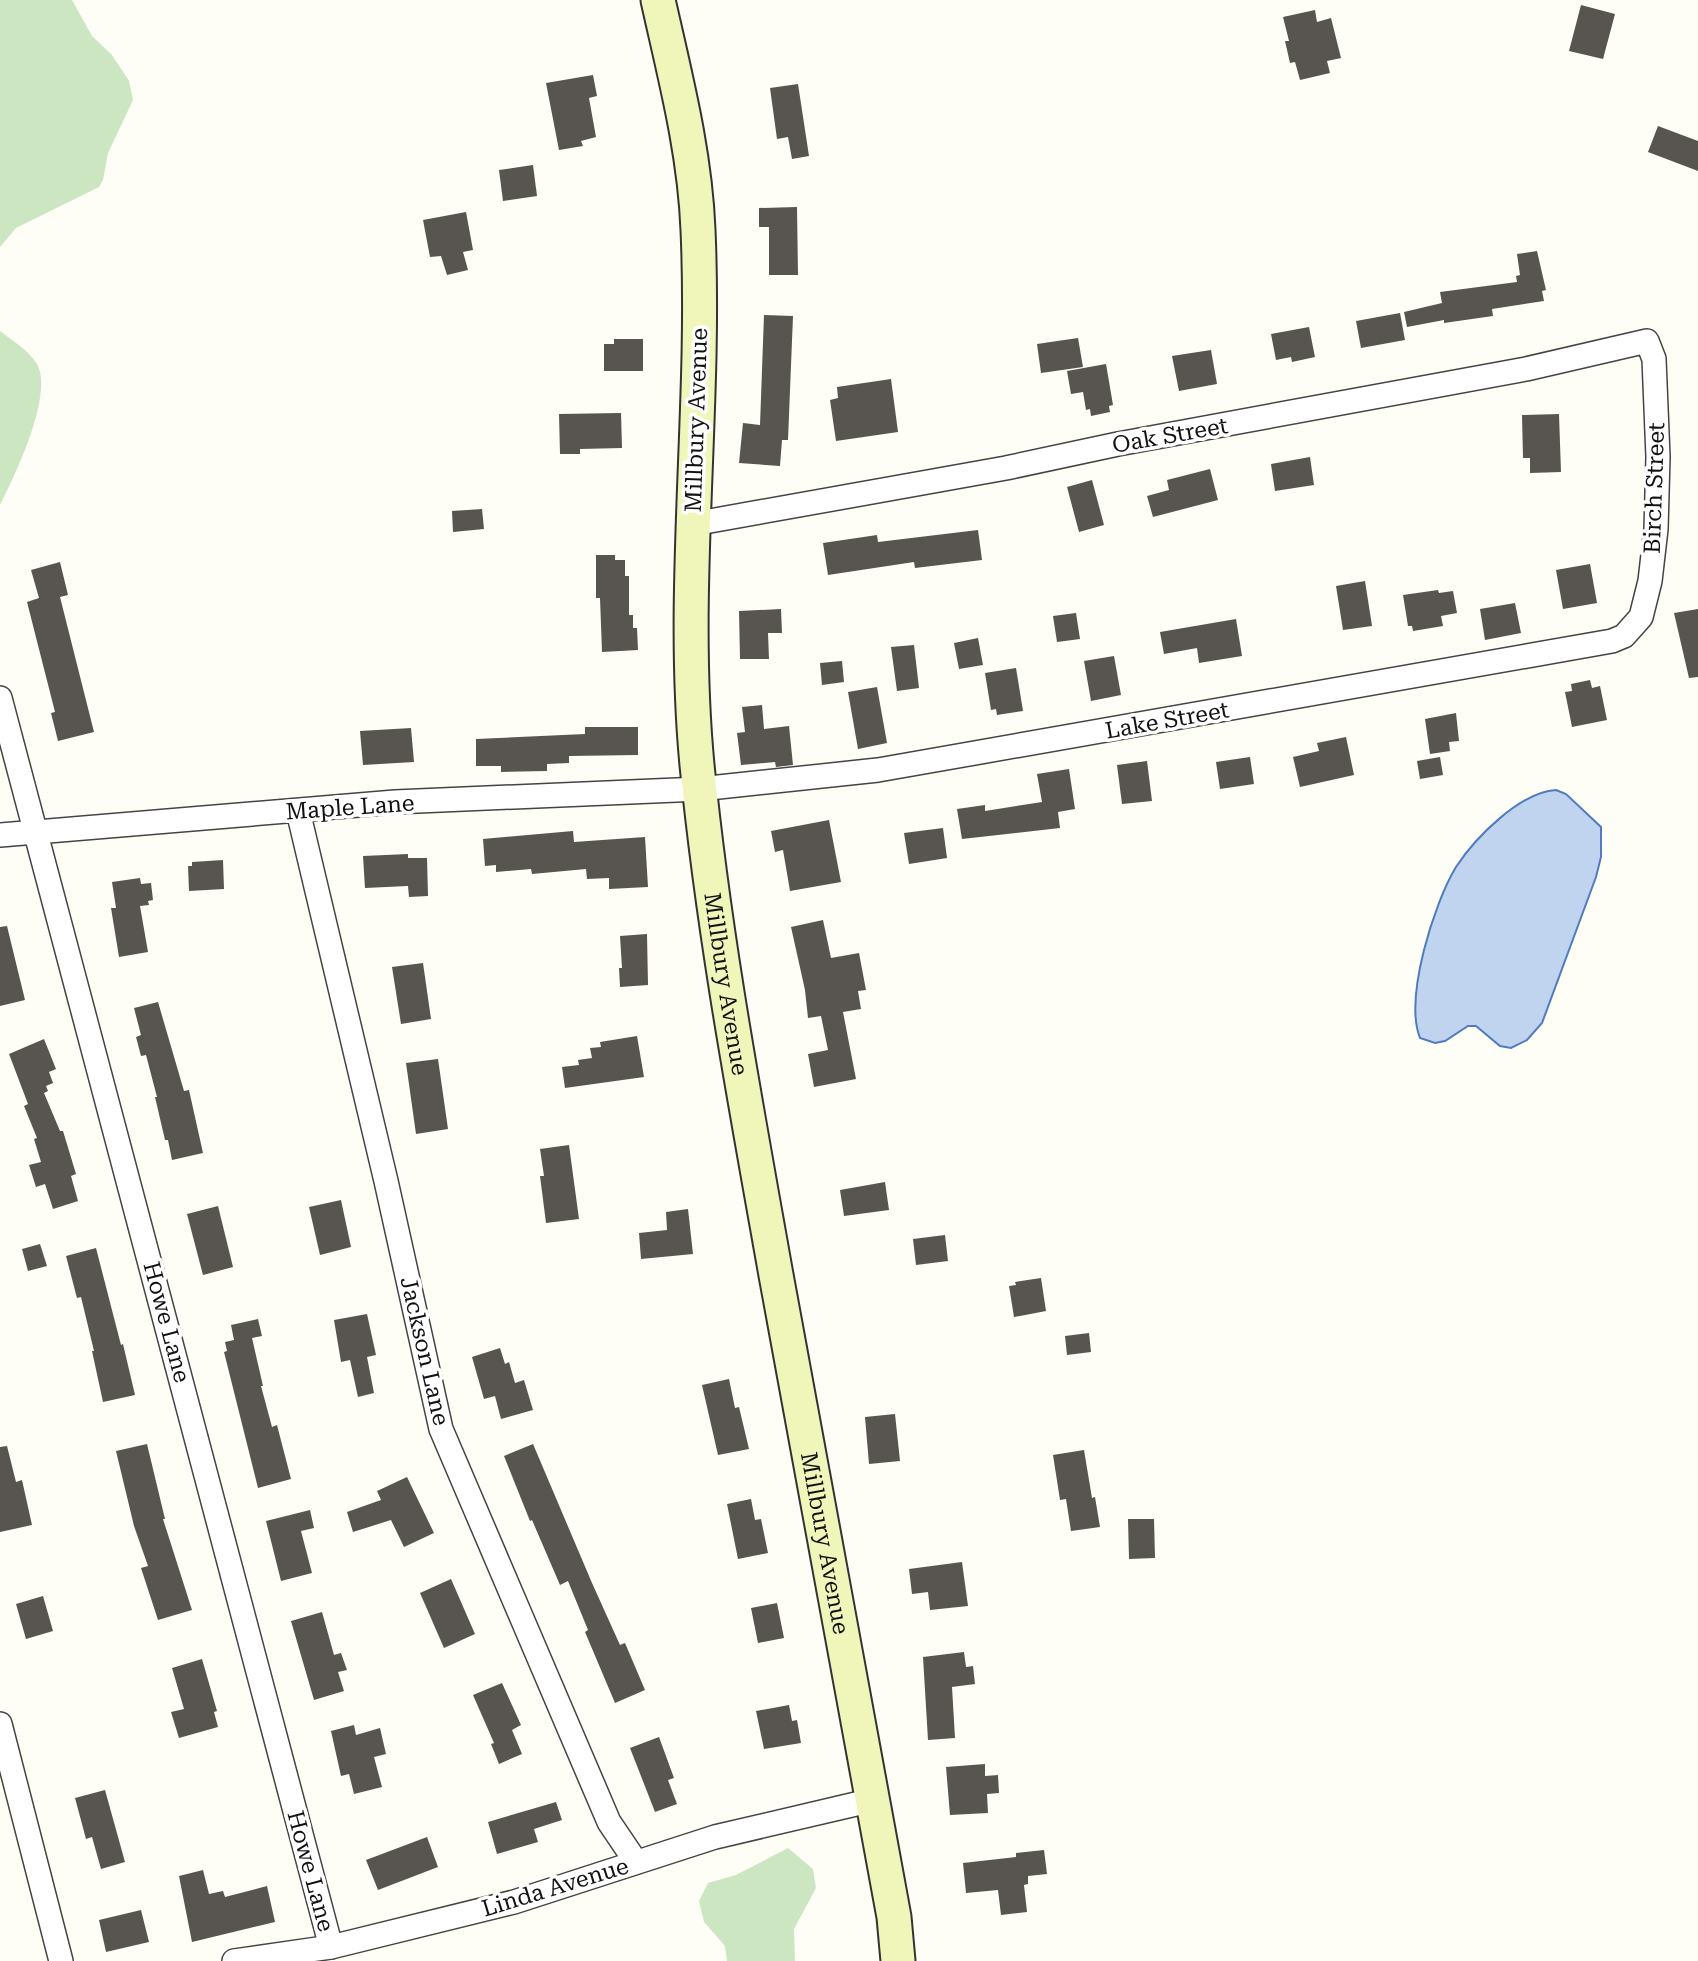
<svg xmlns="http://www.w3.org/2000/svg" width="1698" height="1961" viewBox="0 0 1698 1961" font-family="'Roboto Serif',serif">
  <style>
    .green { fill: #cde6c2 }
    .water { fill: #c0d4f0; stroke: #507bbe; stroke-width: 2 }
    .building { fill: #58544f }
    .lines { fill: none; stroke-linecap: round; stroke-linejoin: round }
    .minor-casing { stroke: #444; stroke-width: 26 }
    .secondary-casing { stroke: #333; stroke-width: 37 }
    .minor { stroke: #fff; stroke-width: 23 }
    .secondary { stroke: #f0f6b9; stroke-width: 33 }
    .labels { text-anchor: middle; stroke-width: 7; stroke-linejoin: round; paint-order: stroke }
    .street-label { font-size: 23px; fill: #111; stroke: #fff }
  </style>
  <rect width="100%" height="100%" fill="#fefef6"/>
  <g class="green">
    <path d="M0,0h72l20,36 20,19 17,26 4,19 -25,53 -5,27 -4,7 -83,41 -16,19z"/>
    <path d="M0,331c13,10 28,19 37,33 17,30 -22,112 -37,141z"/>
    <path d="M788,1848l25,21 3,19 -22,41 1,32h-68l-2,-15 -21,-24 -5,-21 9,-18 28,-8z"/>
  </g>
  <path class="water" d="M1556,790l10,4 35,33v30l-5,20 -54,146 -15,17 -16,8 -11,-2 -24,-20h-8l-23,15 -10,2 -15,-5c-16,-40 14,-135 36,-171 19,-29 64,-75 100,-77z"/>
  <g class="building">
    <path d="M1581,5l34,9 -12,45 -34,-8z"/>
    <path d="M1315,10l2,12 14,-4 10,40 -14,3 3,12 -30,7 -5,-18 -5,1 -5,-22h4l-6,-24z"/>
    <path d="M593,75l4,21 -8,2 7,39 -15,4 2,5 -24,4 -13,-67z"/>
    <path d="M798,84l11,72 -17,3 -4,-22 -11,2 -7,-51z"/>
    <path d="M1658,126l40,15v30l-50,-19z"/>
    <path d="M533,165l4,31 -34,5 -4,-31z"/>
    <path d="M797,207l1,68h-29v-48h-10v-19z"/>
    <path d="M466,212l7,38 -10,2 5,18 -21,5 -6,-19 -11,1 -7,-37z"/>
    <path d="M1537,251l9,39 -4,1 2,10 -52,8 1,7 -49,7v-3l-37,7 -3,-15 38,-9 -2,-11 77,-10 -1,-6 4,-1 -3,-21z"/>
    <path d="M1400,313l5,27 -44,8 -5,-27z"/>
    <path d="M764,315l29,1 -5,124h-6l-2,26 -41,-3 4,-40 17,2z"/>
    <path d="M1309,327l6,30 -23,5 -1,-5 -15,3 -5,-26z"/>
    <path d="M1078,338l5,29 -42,6 -4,-29z"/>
    <path d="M614,339h29v32h-39v-27h10z"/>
    <path d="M1211,350l6,34 -38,7 -7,-35z"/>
    <path d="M1106,364l7,41 -4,1 1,6 -19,4 -1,-7 -4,1 -3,-18 -12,2 -4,-23z"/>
    <path d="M891,379l7,53 -62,9 -6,-41 8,-2 -1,-11z"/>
    <path d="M621,413l1,35 -42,1v5h-20l-1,-40z"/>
    <path d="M1559,414l2,58 -31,1v-15h-7l-1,-43z"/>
    <path d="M1310,457l4,28 -39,6 -4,-27z"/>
    <path d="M1210,469l8,31 -65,17 -6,-21 22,-6 -2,-10z"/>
    <path d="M1092,480l12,45 -25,7 -12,-45z"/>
    <path d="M482,509l2,20 -31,3 -1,-21z"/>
    <path d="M978,530l4,30 -67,8 -1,-6 -86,13 -5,-32 54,-8 1,7z"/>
    <path d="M596,555h19v5h10v16h4v39h4v13h4l1,22 -36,2 -2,-54h-4z"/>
    <path d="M60,562l8,33 -8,2 34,135 -36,9 -7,-28 4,-1 -28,-110 12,-4 -8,-28z"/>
    <path d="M1590,564l7,39 -34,6 -7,-39z"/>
    <path d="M1365,581l7,45 -29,4 -7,-44z"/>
    <path d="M1438,590l1,3 14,-2 4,22 -16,3 2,10 -30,5 -1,-5h-4l-5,-31z"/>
    <path d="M1515,603l6,30 -36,7 -5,-31z"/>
    <path d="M781,609l1,24h-14l1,26h-29l-1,-48z"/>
    <path d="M1698,609v68l-9,1 -15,-65z"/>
    <path d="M1076,613l4,26 -23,3 -4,-26z"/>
    <path d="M1236,619l6,37 -43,7 -2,-15 -33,6 -4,-22z"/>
    <path d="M978,638l5,27 -24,4 -5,-26z"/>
    <path d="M914,645l5,43 -22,3 -6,-44z"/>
    <path d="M1114,656l7,39 -30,6 -7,-40z"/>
    <path d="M842,661l2,21 -22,3 -2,-22z"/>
    <path d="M1016,668l7,43 -26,4 -1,-6 -5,1 -6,-37z"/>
    <path d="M1590,680l2,8 8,-2 7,34 -35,7 -7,-35 7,-1 -1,-7z"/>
    <path d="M877,687l10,56 -29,6 -10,-57z"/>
    <path d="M762,705l2,24 25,-3 4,39 -17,2 -1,-5 -34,3 -4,-32 8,-1 -3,-25z"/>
    <path d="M1456,713l3,28 -10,1 1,9 -20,3 -5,-35z"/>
    <path d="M585,727h53v28l-69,1v7l-22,1v7l-46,1v-6h-25v-27l109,-5z"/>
    <path d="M411,728l3,34 -51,3 -3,-34z"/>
    <path d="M1346,737l8,38 -54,12 -7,-30 26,-6 -2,-8z"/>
    <path d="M1250,757l4,27 -34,5 -4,-27z"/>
    <path d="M1440,757l3,18 -23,4 -3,-18z"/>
    <path d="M1147,761l5,40 -30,3 -5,-39z"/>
    <path d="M1069,769l6,40 -17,3 2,16 -98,11 -5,-30 28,-4v6l57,-9 -5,-28z"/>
    <path d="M829,820l12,62 -51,9 -7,-41 -8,2 -4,-21z"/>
    <path d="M943,828l4,30 -38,6 -5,-31z"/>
    <path d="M573,831l1,11 71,-5 3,50 -39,2v-11l-22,1 -1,-10 -54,5 -1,-5 -35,3v-7l-11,1 -2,-27z"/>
    <path d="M408,854v4h19l1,38 -19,1 -1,-11 -43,2 -2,-32z"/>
    <path d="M223,860l1,29 -35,2 -1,-25h4v-4z"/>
    <path d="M140,878l1,6 10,-1 2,17 -5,1 1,4 -9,1 8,46 -29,5 -8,-49h5l-4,-26z"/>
    <path d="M823,920l8,38 28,-5 7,37 -8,1 3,18 -18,3 13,67 -42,8 -6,-33 20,-4 -7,-34 -13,2 -3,-28 -14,-63z"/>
    <path d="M7,926l18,74 -25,6v-79z"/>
    <path d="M647,934l1,51 -28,2 -1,-19h3l-2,-32z"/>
    <path d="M423,963l8,56 -30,5 -9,-57z"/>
    <path d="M158,1002l26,89 5,-1 14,63 -31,7 -4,-20h-3l-10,-43h2l-11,-42 -5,1 -5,-19 5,-2 -7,-27z"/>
    <path d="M637,1036l7,41 -79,11 -3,-21 17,-2 -1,-5 14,-2 -2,-10 11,-1 -1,-5z"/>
    <path d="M44,1039l12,30 -7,3 4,11 -7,3 2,5 -4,2 16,38h3l13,43 -5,2 7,25 -25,8 -8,-25 -9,3 -7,-22 12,-3 -7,-23 3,-1 -13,-32 4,-2 -19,-50z"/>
    <path d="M438,1059l10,70 -32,5 -10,-71z"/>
    <path d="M569,1145l10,74 -33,4 -6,-47h4l-4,-27z"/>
    <path d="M885,1182l4,28 -45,6 -4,-26z"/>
    <path d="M341,1200l10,47 -31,8 -11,-48z"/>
    <path d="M218,1206l15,61 -30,8 -16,-61z"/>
    <path d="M688,1209l5,45 -52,5 -2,-26 28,-3 -1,-18z"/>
    <path d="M945,1235l3,26 -32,4 -3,-26z"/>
    <path d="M40,1244l7,22 -19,5 -6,-22z"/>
    <path d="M96,1248l25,97 2,-1 12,51 -32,7 -11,-51h2l-13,-54 -4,1 -11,-42z"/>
    <path d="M1041,1278l5,33 -32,6 -5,-31 7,-1 -1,-3z"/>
    <path d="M367,1314l9,41 -9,2 7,36 -16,4 -8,-37 -9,2 -7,-42z"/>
    <path d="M258,1319l4,17 -10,2 11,48h-2l11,41 5,-2 14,54 -33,9 -34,-136 3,-1 -2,-9 9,-2 -3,-15z"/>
    <path d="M1089,1333l2,19 -24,3 -2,-19z"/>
    <path d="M500,1348l5,16 4,-2 6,21 9,-3 9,30 -32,9 -6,-23 -11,3 -12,-42z"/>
    <path d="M729,1379l6,29 4,-1 10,42 -31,6 -16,-70z"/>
    <path d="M895,1414l5,47 -31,3 -4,-47z"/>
    <path d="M147,1444l18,75h-2l29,91 -34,10 -17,-52 7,-2 -14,-40 -18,-75z"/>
    <path d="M533,1444l59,139 28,62 5,-2 20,47 -30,13 -30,-71 3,-2 -20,-49 -8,4 -28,-65 -2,1 -26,-65z"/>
    <path d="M7,1446l9,36 6,-2 10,45 -32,7v-85z"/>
    <path d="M1084,1450l8,48 3,-1 5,30 -29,4 -5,-32 -6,1 -7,-45z"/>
    <path d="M407,1477l27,56 -30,14 -13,-27 -38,12 -6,-20 34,-12 -4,-9z"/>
    <path d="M751,1499l4,21 6,-1 7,34 -30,6 -11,-55z"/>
    <path d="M310,1510l4,18 -13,3 11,42 -31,8 -15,-60z"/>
    <path d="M1128,1519h26l1,39 -26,1z"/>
    <path d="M962,1562l6,44 -38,4 -2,-18 -16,2 -3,-25z"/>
    <path d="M451,1579l24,55 -31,14 -24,-55z"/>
    <path d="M43,1596l10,35 -27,8 -10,-35z"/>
    <path d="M777,1603l7,35 -26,5 -7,-35z"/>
    <path d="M322,1612l12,43 7,-2 6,17 -9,2 6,19 -30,9 -23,-79z"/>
    <path d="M964,1652l2,15 7,-1 2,18 -23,3 3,51 -27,2 -5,-83z"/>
    <path d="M202,1659l15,52 -3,1 4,15 -39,11 -8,-26 13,-3 -12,-41z"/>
    <path d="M502,1683l19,42 -9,5 10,24 -23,10 -8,-20 3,-1 -21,-48z"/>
    <path d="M789,1705l3,16 5,-1 4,23 -37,6 -8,-38z"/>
    <path d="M354,1725l2,10 24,-7 6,26 -12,3 8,30 -28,7 -5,-20 -8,2 -10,-45z"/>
    <path d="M659,1737l15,41 -6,2 9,24 -22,8 -25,-64z"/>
    <path d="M985,1764v12l13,-1 1,18 -12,1 1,19 -38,2 -4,-48z"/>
    <path d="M105,1790l20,72 -24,7 -9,-32 -6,2 -11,-41z"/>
    <path d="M556,1802l6,18 -28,9 4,13 -41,12 -9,-32z"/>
    <path d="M427,1837l11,30 -60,23 -12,-30z"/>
    <path d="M1044,1850l3,24 -19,2v8l-4,1 3,27 -26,3 -3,-25 -32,3 -3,-30 53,-6v-4z"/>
    <path d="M203,1870l6,24 14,-3 2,6 42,-11 8,36 -83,20 -13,-66z"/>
    <path d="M141,1910l8,32 -43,10 -7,-32z"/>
  </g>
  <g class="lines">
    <g class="minor-casing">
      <g id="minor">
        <path d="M0,698l331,1249"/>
        <path d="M298,811l88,370 55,248 168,393 27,40"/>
        <path d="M0,835l395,-33 305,-13 178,-19 734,-129 12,-5 17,-19 9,-36 6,-52 2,-72 -4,-98 -7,-18 -121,28 -408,75 -112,24 -313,56"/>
        <path d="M0,1724l61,237"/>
        <path d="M234,1961l97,-14 183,-45 201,-65 158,-37"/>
      </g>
    </g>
    <g class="secondary-casing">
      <g id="secondary">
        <path id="s1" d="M658,0c17,76 37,152 40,230 8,179 -18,357 -1,535 17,172 49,341 79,510 39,214 79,428 118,642l4,44"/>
      </g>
    </g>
    <use href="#minor" class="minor"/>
    <use href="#secondary" class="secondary"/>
  </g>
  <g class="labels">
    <g class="street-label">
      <text transform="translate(696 420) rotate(-88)" y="8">Millbury Avenue</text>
      <text transform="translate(1170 435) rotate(-10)" y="8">Oak Street</text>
      <text transform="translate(1654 488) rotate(-88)" y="8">Birch Street</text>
      <text transform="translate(1167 720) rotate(-10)" y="8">Lake Street</text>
      <text transform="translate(350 807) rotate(-4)" y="8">Maple Lane</text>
      <text dy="8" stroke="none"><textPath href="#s1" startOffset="990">Millbury Avenue</textPath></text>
      <text transform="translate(167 1322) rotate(75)" y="8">Howe Lane</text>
      <text transform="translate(425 1351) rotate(77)" y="8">Jackson Lane</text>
      <text dy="8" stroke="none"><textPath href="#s1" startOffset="1558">Millbury Avenue</textPath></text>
      <text transform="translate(311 1871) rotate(75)" y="8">Howe Lane</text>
      <text transform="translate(555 1887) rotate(-17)" y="8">Linda Avenue</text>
    </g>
  </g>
</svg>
